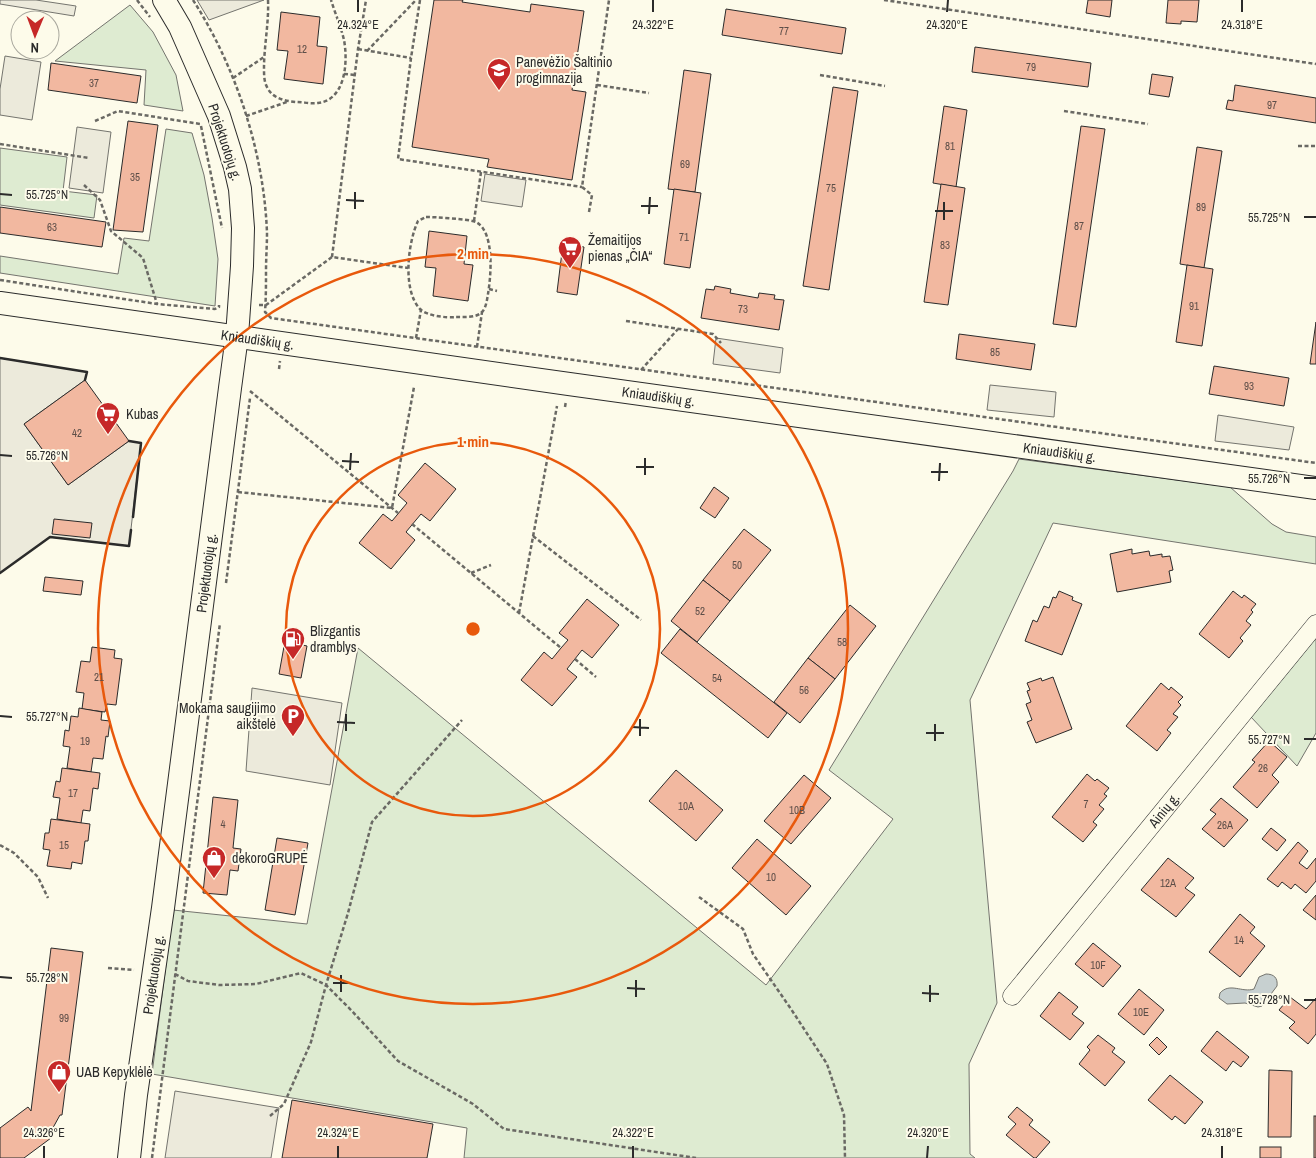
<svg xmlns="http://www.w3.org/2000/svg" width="1316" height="1158" viewBox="0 0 1316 1158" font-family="'Archivo Narrow',sans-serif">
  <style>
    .green { fill: #deebd1; stroke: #74746e }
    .parking { fill: #eceadb; stroke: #74746e }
    .water { fill: #c7d0d0; stroke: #74746e }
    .building { fill: #f2b8a0; stroke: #2b2b2b }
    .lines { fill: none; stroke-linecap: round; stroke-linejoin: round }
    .minor-casing { stroke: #2b2b2b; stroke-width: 19 }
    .major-casing { stroke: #2b2b2b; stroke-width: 24 }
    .path { stroke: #6a6964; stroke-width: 2.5; stroke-dasharray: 4 2.5; stroke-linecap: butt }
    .minor { stroke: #fdfbea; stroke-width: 18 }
    .major { stroke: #fdfbea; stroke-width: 22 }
    .wall { stroke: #2b2b2b; stroke-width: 2.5 }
    .ticks { fill: none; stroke: #2b2b2b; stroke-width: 2 }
    .ring { fill: none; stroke: #e8590c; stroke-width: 2.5 }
    .labels { text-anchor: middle; stroke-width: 4; stroke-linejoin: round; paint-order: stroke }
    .number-label { font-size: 11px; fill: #5d4e48 }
    .poi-label { font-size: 14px; fill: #2b2b2b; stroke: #fdfbea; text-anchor: start }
    .street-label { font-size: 14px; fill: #2b2b2b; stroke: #fdfbea }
    .ticks-label { font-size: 12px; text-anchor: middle; fill: #2b2b2b; stroke: #fdfbea; stroke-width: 4; stroke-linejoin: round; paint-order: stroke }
    .centre { fill: #e8590c; stroke: #fdfbea; stroke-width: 2.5 }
    .ring-label { font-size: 15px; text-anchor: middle; font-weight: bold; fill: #e8590c; stroke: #fdfbea; stroke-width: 4; stroke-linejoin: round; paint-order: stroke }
  </style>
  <rect width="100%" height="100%" fill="#fdfbea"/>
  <g class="green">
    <path d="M130,5l23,27 23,43 7,36 -39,-6 2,-35 -91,-9z"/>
    <path d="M166,129l26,4 12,42 8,43 6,41 -3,47 -215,-33v-17l118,18 6,-36 25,3z"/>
    <path d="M0,148l67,9 -4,34 34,4 -3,23 -94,-13z"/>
    <path d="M1019,459l211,28 42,37 14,8 30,5v27l-263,-41 -83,177 27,303 -28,61 1,90 5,4h-511l3,-30 -315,-54 21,-164 134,14 51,-276 408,337 127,-166 -64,-49 184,-299z"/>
    <path d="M1316,638v95l-19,33 -46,-49z"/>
  </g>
  <g class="parking">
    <path d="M0,0h36l40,6 -2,10 -74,-12z"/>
    <path d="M197,0h67l-55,20z"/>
    <path d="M5,56l36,6 -9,58 -32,-5v-26z"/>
    <path d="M77,127l34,5 -8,61 -34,-5z"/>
    <path d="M485,174l41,6 -4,27 -41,-6z"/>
    <path d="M716,338l67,10 -3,25 -67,-9z"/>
    <path d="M0,358l87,14 -2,8 -61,44 44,61 61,-44 12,2 -12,103 -79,-9 -50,36z"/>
    <path d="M990,385l66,7 -2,25 -67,-7z"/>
    <path d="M1218,415l76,12 -5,23 -74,-9z"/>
    <path d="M252,688l90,15 -12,82 -84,-14z"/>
    <path d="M175,1091l104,17 -8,50h-106z"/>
  </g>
  <path class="water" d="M1266,974c8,0 12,4 11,12l-15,20 -4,1 -13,-4 -18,1 -8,-6 1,-5c10,-11 22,0 34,-4l5,-12z"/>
  <g class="building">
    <path d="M434,0h29l-1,2 68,10 1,-8 53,7 -12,79 14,2 -14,88 -85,-13 2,-8 -77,-12z"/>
    <path d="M1088,0h24l-2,17 -24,-4z"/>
    <path d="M1168,0h31l-2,22 -16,-1v3l-15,-1z"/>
    <path d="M726,9l120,19 -4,26 -120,-19z"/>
    <path d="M281,12l39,5 -3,29 10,1 -4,37 -39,-5 4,-28 -11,-1z"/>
    <path d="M975,47l116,16 -3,24 -116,-15z"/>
    <path d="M51,63l90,13 -4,27 -89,-13z"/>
    <path d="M684,70l27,4 -16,118 -27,-3z"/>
    <path d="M1152,74l21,3 -4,20 -20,-3z"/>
    <path d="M1235,85l81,13v25l-90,-14 2,-9 5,1z"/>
    <path d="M833,87l25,4 -29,199 -26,-4z"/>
    <path d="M944,106l23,4 -11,77 -23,-4z"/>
    <path d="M128,121l30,4 -15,107 -30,-2z"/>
    <path d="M1081,126l24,3 -29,198 -23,-3z"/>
    <path d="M1197,147l25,4 -18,117 -24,-4z"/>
    <path d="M941,184l24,4 -17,117 -24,-3z"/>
    <path d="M674,189l27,4 -11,75 -26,-4z"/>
    <path d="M0,207l106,15 -4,25 -102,-14z"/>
    <path d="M429,231l38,5 -3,28 9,1 -5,36 -35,-5 3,-28 -11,-1z"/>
    <path d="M563,244l21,3 -7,48 -20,-3z"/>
    <path d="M1187,265l26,4 -11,77 -26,-4z"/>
    <path d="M715,286l16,3 -1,4 28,5 1,-5 16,2 -1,4 10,1 -5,30 -78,-12 5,-29 8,1z"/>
    <path d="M1316,322v42h-6z"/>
    <path d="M959,334l76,10 -4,26 -75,-11z"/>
    <path d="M1214,366l75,12 -5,28 -75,-12z"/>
    <path d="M85,380l44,61 -61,44 -44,-61z"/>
    <path d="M425,463l31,26 -26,32 -9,-7 -15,18 9,8 -24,29 -32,-26 24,-29 9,7 15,-18 -9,-8z"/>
    <path d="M714,487l15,11 -14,20 -15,-10z"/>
    <path d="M54,519l38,4 -2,15 -38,-4z"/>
    <path d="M744,529l27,21 -41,51 -27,-21z"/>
    <path d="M1132,549v5l17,-3 1,5 12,-2v3l8,-1 3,14 -4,1 2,11 -54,10 -7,-38z"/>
    <path d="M45,577l38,4 -2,14 -38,-4z"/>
    <path d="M703,580l27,21 -33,41 -26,-21z"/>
    <path d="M1059,591l14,6 -1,3 10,4 -20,51 -37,-14 8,-21 4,2 7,-16 5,2 4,-11 3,1z"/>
    <path d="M1233,591l9,7 2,-3 12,9 -5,6 2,2 -7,9 5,4 -11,13 3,3 -14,17 -30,-24z"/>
    <path d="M587,599l32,26 -27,33 -10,-8 -15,19 10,8 -25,29 -31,-26 23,-28 8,7 9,-11 7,-8 -9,-7z"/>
    <path d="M850,605l26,21 -41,53 -27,-21z"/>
    <path d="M680,629l107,84 -19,25 -107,-85z"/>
    <path d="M285,641l22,5 -6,32 -22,-4z"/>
    <path d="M92,647l23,3 -1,8 8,1 -6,46 -9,-1 -2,8 -23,-3 2,-16 -8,-1 5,-31 9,1z"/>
    <path d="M808,658l27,21 -35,44 -26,-21z"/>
    <path d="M1053,677l19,52 -36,14 -9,-21 5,-2 -6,-16 5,-2 -4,-11 3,-1 -3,-7 14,-5 1,3z"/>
    <path d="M1161,683l8,7 2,-3 12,10 -5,5 3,3 -8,9 5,3 -11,13 4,3 -14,18 -31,-25z"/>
    <path d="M79,708l23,4 -1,8 9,1 -2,16 -2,-1 -3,23 -10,-1 -2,14 -24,-4 3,-21 -7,-1 2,-16 4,1 2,-15 7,1z"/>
    <path d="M1269,741l18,16 -15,18 7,7 -22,26 -24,-21 22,-25 -3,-2z"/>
    <path d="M62,768l38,5 -2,16 -5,-1 -3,23 -7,-1 -2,13 -24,-4 3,-21 -7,-1 3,-16 4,1z"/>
    <path d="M676,770l47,40 -27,31 -47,-40z"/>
    <path d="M1087,774l8,7 2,-2 12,9 -5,6 3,2 -8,9 5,4 -11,13 4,3 -14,17 -31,-25z"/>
    <path d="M804,775l27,23 -40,46 -27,-23z"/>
    <path d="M213,797l25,3 -5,48 8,1 -3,22 -8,-1 -3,25 -24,-2z"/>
    <path d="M1221,798l27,22 -24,27 -22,-18 14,-15 -6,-4z"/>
    <path d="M51,819l39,5 -2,17h-3l-3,23 -10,-2 -1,7 -24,-3 3,-16 -7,-1 2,-16h4z"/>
    <path d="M1271,828l15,12 -9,11 -15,-12z"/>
    <path d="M277,838l31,5 -13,72 -30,-5z"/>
    <path d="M757,839l54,47 -25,29 -54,-47z"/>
    <path d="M1298,842l10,9 -9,12 8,6 9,-11v23l-10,12 -11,-9 -4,5 -9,-7 -4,5 -11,-8z"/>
    <path d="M1168,858l26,20 -9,10 10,7 -19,22 -35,-27z"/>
    <path d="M1316,895v25l-13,-10z"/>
    <path d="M1240,914l15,13 -5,6 15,13 -25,31 -31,-25z"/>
    <path d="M1093,943l28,23 -18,21 -28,-23z"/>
    <path d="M51,948l32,4 -21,163h-2l-11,20 2,3 -27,20h-24v-30l28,-21 3,4z"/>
    <path d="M1139,989l25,21 -20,25 -26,-21z"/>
    <path d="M1059,992l19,15 -6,7 12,9 -14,17 -30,-24z"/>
    <path d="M1290,997l16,12 10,-11v36l-8,10 -19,-16 6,-6 -16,-12z"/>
    <path d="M1217,1031l32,26 -8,10 -8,-6 -7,10 -25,-20z"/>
    <path d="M1098,1035l17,13 -3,4 13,10 -20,24 -26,-22 11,-14 -3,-3z"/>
    <path d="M1157,1037l10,10 -8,8 -10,-10z"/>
    <path d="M1269,1070l23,1 -1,66h-23z"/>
    <path d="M1170,1075l33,27 -18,22 -10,-8 -3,4 -24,-20z"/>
    <path d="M292,1100l141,24 -6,34h-145z"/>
    <path d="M1017,1107l16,13 -4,5 21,17 -14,16h-2l-28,-23 10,-11 -8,-7z"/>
    <rect x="1314" y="1116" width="2" height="42"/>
    <rect x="1260" y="1147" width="21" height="11"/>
  </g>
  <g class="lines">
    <g class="minor-casing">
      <g id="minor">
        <path id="s1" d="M1012,996l304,-372"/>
      </g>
    </g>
    <g class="major-casing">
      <g id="major">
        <path id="s2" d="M0,303l569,81 747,104"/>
        <path id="s3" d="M129,1158l7,-63 27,-187 67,-520 7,-52 5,-70 1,-38 -3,-39 -5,-22 -16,-51 -39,-89 -16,-27"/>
      </g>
    </g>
    <g class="path">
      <path d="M137,0l13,17"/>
      <path d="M193,0c43,67 71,152 74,233 0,12 -1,25 -1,38 0,13 0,27 -1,41l6,6 1045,145"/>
      <path d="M268,0c1,23 -4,46 -4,68 0,6 0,14 3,19 5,11 17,14 29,15 7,0 15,2 22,1 28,-3 30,-42 26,-63 -3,-13 -9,-27 -13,-40"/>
      <path d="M420,0l-9,58 -13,101 184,28"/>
      <path d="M884,0l432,64"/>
      <path d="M358,49l53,9"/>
      <path d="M367,51l49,-51"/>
      <path d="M344,74l11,1"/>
      <path d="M820,75l65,11"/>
      <path d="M233,78l31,-21"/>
      <path d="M597,85l52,8"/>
      <path d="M1064,111l84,13"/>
      <path d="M246,116l41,-14"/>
      <path d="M95,121l23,-10 82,13 2,-1"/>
      <path d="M201,126l21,102"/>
      <path d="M0,144l89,14"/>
      <path d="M1298,146h18"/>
      <path d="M84,185l16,15 11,31 32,27 14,46"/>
      <path d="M589,212l3,-17 -10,-8 27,-187"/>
      <path d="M426,217c9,0 43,2 50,5 19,10 15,54 12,72 -1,6 -2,14 -6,18 -6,6 -17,5 -26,5 -10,1 -29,-1 -36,-8 -18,-19 -12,-67 -2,-88z"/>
      <path d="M474,221l7,-49"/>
      <path d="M332,257l26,-208 8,-49"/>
      <path d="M0,280l157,24 58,5 4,-2v-2"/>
      <path d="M489,289l8,2"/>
      <path d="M259,305h7l66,-48 76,11"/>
      <path d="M626,321l87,13 8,9"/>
      <path d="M416,338l5,-28"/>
      <path d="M477,347l5,-35"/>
      <path d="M279,369l1,-8"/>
      <path d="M641,370l37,-41"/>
      <path d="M250,391l148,122"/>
      <path d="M565,407l1,-6"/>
      <path d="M238,492l154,16 22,-121"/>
      <path d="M412,524l149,124"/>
      <path d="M533,536l108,84"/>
      <path d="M471,573l20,-8"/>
      <path d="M226,583l24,-185"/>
      <path d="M519,613l38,-207"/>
      <path d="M575,659l21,18"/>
      <path d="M0,845l14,8 24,24 10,21"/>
      <path d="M699,897l44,32 10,25 38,55 36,55 17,51 1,43"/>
      <path d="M108,968l26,2"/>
      <path d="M175,974l13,7 31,4 37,-1 45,-11 25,12 26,26 46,50 75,43 31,25 192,29"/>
      <path d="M270,1116l14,-12 27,-62 15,-57 22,-72 24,-91 90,-102"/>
      <path d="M152,1158l68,-535"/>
    </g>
    <use href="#minor" class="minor"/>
    <use href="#major" class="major"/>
    <g class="wall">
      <path d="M0,358l87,14 -2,8"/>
      <path d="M129,441l12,2 -8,74"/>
      <path d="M0,573l50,-36 79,9 2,-16"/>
    </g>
  </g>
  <path class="ticks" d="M358,12v-12M653,12v-12M947,12l1,-12M1242,12v-12M0,194l12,1M346,200l18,1M641,206h17M355,209v-17M935,211h18M649,214l1,-17M1304,217h12M944,220v-18M0,455l12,1M342,461l17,1M636,467h18M350,470l1,-17M931,472h17M645,475v-17M1304,478h12M939,481l1,-18M0,716l12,1M337,722l18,1M632,727l17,1M346,731v-17M926,733h18M640,736v-17M1304,739h12M935,741v-17M0,977l12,1M333,983h17M627,988l18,1M341,992v-17M922,993l17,1M636,997v-17M1304,1000h12M930,1002v-17M44,1158v-12M338,1158v-12M633,1158v-12M927,1158l1,-12M1222,1158v-12"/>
  <g class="ring">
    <circle cx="473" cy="629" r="187"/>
    <circle cx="473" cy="629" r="375"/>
  </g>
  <defs>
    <g id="school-pin" transform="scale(1.25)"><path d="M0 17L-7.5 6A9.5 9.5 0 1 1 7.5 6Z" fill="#c62828" stroke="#fdfbea"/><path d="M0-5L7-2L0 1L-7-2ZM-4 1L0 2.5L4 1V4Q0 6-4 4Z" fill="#fff"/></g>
    <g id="supermarket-pin" transform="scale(1.25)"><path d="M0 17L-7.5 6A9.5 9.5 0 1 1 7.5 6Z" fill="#c62828" stroke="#fdfbea"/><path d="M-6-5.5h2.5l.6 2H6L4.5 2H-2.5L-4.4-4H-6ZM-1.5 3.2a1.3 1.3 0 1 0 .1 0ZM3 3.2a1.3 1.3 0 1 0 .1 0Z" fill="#fff"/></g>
    <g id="fuel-pin" transform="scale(1.25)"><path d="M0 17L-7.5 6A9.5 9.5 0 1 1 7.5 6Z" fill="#c62828" stroke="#fdfbea"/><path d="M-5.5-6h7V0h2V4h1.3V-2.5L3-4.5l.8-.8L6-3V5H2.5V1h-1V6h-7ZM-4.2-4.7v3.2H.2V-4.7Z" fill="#fff"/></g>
    <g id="parking-pin" transform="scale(1.25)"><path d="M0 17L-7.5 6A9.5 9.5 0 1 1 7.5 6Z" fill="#c62828" stroke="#fdfbea"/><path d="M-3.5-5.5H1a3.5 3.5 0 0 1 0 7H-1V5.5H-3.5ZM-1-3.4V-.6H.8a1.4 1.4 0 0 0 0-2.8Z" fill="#fff"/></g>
    <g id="shop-pin" transform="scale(1.25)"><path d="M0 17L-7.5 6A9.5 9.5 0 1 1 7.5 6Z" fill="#c62828" stroke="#fdfbea"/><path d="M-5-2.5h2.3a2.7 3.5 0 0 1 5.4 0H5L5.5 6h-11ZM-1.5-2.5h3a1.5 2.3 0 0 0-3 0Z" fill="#fff"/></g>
  </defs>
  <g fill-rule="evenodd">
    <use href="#school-pin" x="499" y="70"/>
    <use href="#supermarket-pin" x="570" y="248"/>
    <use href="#supermarket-pin" x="108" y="414"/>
    <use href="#fuel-pin" x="293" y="639"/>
    <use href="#parking-pin" x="293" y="716"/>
    <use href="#shop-pin" x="214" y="858"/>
    <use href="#shop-pin" x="59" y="1072"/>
  </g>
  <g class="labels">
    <g class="number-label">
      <text x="784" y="35">77</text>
      <text x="302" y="53">12</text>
      <text x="1031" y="71">79</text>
      <text x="94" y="87">37</text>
      <text x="1272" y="109">97</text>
      <text x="950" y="150">81</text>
      <text x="685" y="168">69</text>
      <text x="135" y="181">35</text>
      <text x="831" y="192">75</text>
      <text x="1201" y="211">89</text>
      <text x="1079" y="230">87</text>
      <text x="52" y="231">63</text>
      <text x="684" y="241">71</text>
      <text x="945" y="249">83</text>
      <text x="1194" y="310">91</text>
      <text x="743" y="313">73</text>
      <text x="995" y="356">85</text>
      <text x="1249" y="390">93</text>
      <text x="77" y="437">42</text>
      <text x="737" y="569">50</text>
      <text x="700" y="615">52</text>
      <text x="842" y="646">58</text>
      <text x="99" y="681">21</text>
      <text x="717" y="682">54</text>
      <text x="804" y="694">56</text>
      <text x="85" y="745">19</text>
      <text x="1263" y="772">26</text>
      <text x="73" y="797">17</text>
      <text x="1086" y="808">7</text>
      <text x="686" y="810">10A</text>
      <text x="797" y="814">10B</text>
      <text x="223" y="828">4</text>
      <text x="1225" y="829">26A</text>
      <text x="64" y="849">15</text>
      <text x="771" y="881">10</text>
      <text x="1168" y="887">12A</text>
      <text x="1239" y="944">14</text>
      <text x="1098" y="969">10F</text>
      <text x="1141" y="1016">10E</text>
      <text x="64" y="1022">99</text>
    </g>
    <g class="poi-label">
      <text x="516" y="67">Panevėžio Šaltinio<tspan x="516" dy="16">progimnazija</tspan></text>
      <text x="588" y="245">Žemaitijos<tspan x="588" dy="16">pienas „ČIA“</tspan></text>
      <text x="126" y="419">Kubas</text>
      <text x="310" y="636">Blizgantis<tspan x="310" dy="16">dramblys</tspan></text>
      <text x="276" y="713" text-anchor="end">Mokama saugijimo<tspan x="276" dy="16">aikštelė</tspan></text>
      <text x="232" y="863">dekoroGRUPĖ</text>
      <text x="76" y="1077">UAB Kepyklėlė</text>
    </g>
    <g class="street-label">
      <text transform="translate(225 142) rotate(72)" y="5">Projektuotojų g.</text>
      <text dy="5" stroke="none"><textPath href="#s2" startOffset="260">Kniaudiškių g.</textPath></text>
      <text dy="5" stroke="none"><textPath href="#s2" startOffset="665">Kniaudiškių g.</textPath></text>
      <text dy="5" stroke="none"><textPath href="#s2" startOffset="1070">Kniaudiškių g.</textPath></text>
      <text dy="5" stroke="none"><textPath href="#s3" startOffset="590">Projektuotojų g.</textPath></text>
      <text dy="5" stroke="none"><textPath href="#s1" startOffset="240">Ainių g.</textPath></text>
      <text dy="5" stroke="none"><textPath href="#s3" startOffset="185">Projektuotojų g.</textPath></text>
    </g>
  </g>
  <g class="ticks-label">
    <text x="358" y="29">24.324°E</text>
    <text x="653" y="29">24.322°E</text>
    <text x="947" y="29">24.320°E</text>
    <text x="1242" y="29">24.318°E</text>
    <text x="47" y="199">55.725°N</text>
    <text x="1269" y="222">55.725°N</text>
    <text x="47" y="460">55.726°N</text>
    <text x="1269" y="483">55.726°N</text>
    <text x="47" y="721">55.727°N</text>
    <text x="1269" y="744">55.727°N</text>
    <text x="47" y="982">55.728°N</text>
    <text x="1269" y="1004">55.728°N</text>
    <text x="44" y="1137">24.326°E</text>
    <text x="338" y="1137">24.324°E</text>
    <text x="633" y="1137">24.322°E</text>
    <text x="928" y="1137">24.320°E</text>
    <text x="1222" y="1137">24.318°E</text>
  </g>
  <circle cx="473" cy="629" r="8" class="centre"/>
  <g class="ring-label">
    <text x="473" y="259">2 min</text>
    <text x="473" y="447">1 min</text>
  </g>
  <g transform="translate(35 35) rotate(181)"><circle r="24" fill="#fdfbea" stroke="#a9a89e"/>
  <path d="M0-4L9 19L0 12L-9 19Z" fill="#c62828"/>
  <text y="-8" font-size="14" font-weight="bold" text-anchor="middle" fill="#2b2b2b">N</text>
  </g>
</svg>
